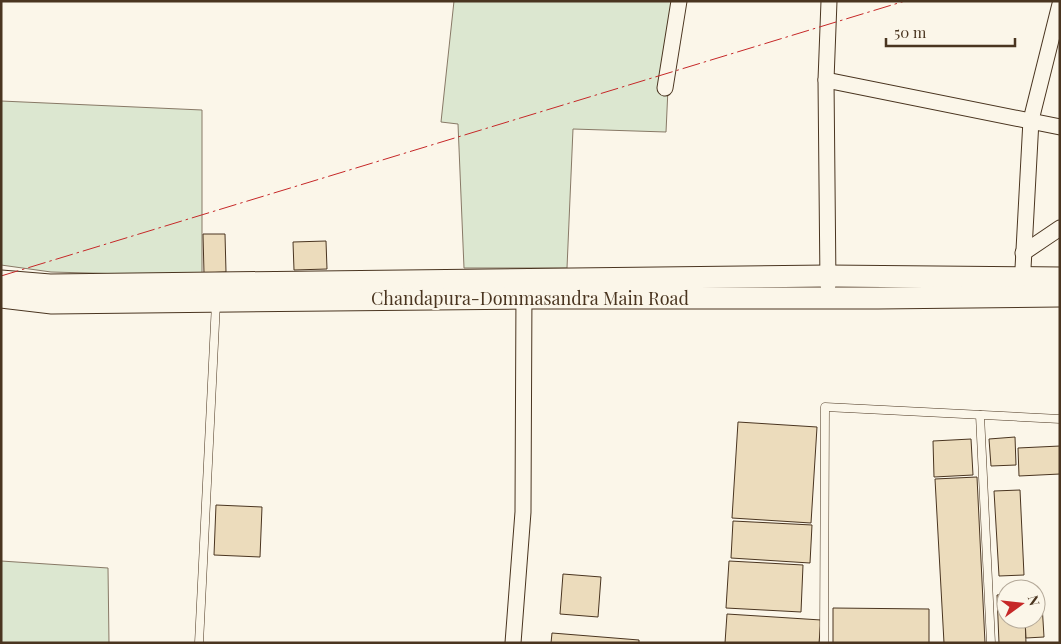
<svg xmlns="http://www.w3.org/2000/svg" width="1061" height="644" viewBox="0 0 1061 644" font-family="'Playfair Display',serif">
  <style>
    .green { fill: #dce7d0; stroke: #887966 }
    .building { fill: #ecdcbc; stroke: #4a3520 }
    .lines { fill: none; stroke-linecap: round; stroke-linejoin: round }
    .service-casing { stroke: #4a3520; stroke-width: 9 }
    .minor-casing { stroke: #4a3520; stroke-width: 17 }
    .secondary-casing { stroke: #4a3520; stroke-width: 23 }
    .service { stroke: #fbf6e9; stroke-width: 8 }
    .minor { stroke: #fbf6e9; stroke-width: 15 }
    .secondary { stroke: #fbf6e9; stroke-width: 21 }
    .power { stroke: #c62828; stroke-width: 1; stroke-dasharray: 18 4 2.5 4; stroke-linecap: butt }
    .labels { text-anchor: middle; stroke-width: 4; stroke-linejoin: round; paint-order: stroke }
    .street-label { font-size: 18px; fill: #4a3520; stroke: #fbf6e9 }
  </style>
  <rect width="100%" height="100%" fill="#fbf6e9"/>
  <g class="green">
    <path d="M454,1h218l-6,131 -93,-3 -6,139h-103l-6,-144 -17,-2z"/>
    <path d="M1,101l201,9v166l-151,-4 -50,-7z"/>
    <path d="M1,561l107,7 1,75h-108z"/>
  </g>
  <g class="building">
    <path d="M203,234h22l1,38 -22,1z"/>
    <path d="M326,241l1,28 -33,1 -1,-28z"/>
    <path d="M738,422l79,5 -6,96 -79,-5z"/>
    <path d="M1015,437l1,28 -25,1 -2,-27z"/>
    <path d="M971,439l2,36 -39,2 -1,-36z"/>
    <path d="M1060,446v28l-41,2 -1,-28z"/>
    <path d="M977,477l8,166h-41l-9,-164z"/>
    <path d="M1020,490l4,85 -25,1 -5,-85z"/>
    <path d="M216,505l46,2 -2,50 -46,-2z"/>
    <path d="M733,521l79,4 -2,38 -79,-5z"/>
    <path d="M729,561l74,4 -2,47 -75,-4z"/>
    <path d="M563,574l38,3 -3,40 -38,-3z"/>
    <path d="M1006,594v25h19l1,24h-27l-2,-48z"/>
    <path d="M1036,604h6l2,33 -18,1 -1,-19h11z"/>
    <path d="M833,608l96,1v34h-96z"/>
    <path d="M727,614l94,6 -2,23h-94z"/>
    <path d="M552,633l87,7v3h-88z"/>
  </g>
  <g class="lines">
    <g class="service-casing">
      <g id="service">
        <path d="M980,415l11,228"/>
        <path d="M199,643l17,-340"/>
        <path d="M824,643l1,-236 235,12"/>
      </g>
    </g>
    <g class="minor-casing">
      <g id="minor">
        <path d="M826,80l234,47"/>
        <path d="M665,88l14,-87"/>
        <path d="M1023,253l37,-25"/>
        <path d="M828,285l-2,-205 3,-79"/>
        <path d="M1022,287l9,-167 29,-116"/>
        <path d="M513,643l10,-131 1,-224"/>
      </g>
    </g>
    <g class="secondary-casing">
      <g id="secondary">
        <path d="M1,281l49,4 778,-9 232,2"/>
        <path d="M1,297l51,6 471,-5h355l182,-2"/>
      </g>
    </g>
    <use href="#service" class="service"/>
    <use href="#minor" class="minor"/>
    <use href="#secondary" class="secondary"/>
    <path class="power" d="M1,276l904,-275"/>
  </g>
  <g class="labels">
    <g class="street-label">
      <text x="530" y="305">Chandapura-Dommasandra Main Road</text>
    </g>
  </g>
  <rect width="1061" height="644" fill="none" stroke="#4a3520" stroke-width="5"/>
  <g transform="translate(1021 604) rotate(75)"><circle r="24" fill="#fbf6e9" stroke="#b4a999"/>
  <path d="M0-4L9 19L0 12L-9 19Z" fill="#c62828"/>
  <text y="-8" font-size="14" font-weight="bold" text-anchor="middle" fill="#4a3520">N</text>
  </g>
  <path d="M886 38v8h129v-8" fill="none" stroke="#4a3520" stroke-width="2.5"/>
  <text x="894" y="38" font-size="15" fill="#4a3520" stroke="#fbf6e9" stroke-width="4" paint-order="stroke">50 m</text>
</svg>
